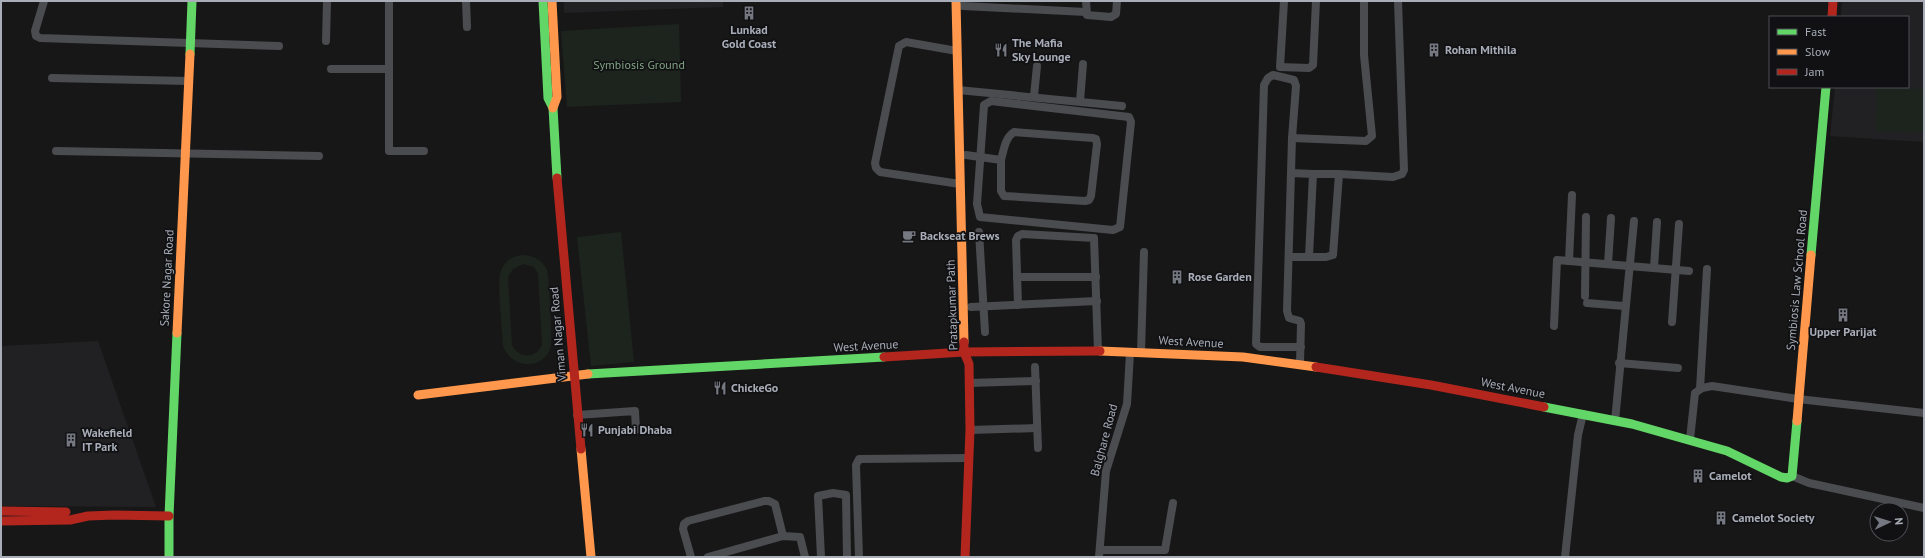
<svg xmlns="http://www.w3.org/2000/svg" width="1925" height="558" viewBox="0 0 1925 558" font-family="'PT Sans',sans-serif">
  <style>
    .built { fill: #212123 }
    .green { fill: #1d241e; fill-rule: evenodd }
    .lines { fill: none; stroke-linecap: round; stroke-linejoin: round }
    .street { stroke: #4b4c50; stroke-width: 8 }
    .fast { stroke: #63d668; stroke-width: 9 }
    .slow { stroke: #ff974d; stroke-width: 9 }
    .jam { stroke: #b3261e; stroke-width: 9 }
    .labels { text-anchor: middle; stroke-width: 3.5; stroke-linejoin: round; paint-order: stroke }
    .poi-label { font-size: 12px; font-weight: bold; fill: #a8adb8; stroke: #111113; text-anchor: start }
    .park-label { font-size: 12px; fill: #7fa381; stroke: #111113 }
    .street-label { font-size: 12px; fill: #a8adb8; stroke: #111113 }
  </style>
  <rect width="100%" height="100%" fill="#171717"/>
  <g class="built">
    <path d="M564,1h159v6l-159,6z"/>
    <path d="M1842,1h82v141l-94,-6 5,-49h73v-70h-67z"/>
    <path d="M98,341l58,166 -155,-1v-160z"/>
  </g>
  <g class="green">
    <path d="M679,24l2,78 -114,5 -6,-76z"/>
    <path d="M1877,88l47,1v43l-48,-1z"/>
    <path d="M621,232l13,130 -43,4 -14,-129z"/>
    <path d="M522,255c10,0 21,5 25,15 2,8 6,73 3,79 -9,22 -39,19 -47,-3 0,-14 -7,-65 -2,-75 3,-10 12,-15 21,-16zM523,264l11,3 4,6 4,71c-5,15 -23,15 -30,1l-4,-68 5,-8z"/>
  </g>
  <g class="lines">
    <g class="street">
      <path d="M44,1l-9,30 1,5 4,2 239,8"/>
      <path d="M389,1v150h35"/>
      <path d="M466,1l1,26"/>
      <path d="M1086,1l1,14 24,2 5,-3 1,-13"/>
      <path d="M1284,1l-4,66 29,1 4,-3 3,-64"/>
      <path d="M963,6l123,6"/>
      <path d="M326,41l1,-40"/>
      <path d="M957,51l-51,-9 -7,4 -24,117 1,5 4,4 80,12"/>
      <path d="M331,69h58"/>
      <path d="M52,78l136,3"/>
      <path d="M958,90l164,16"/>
      <path d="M1034,96l3,-30"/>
      <path d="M991,101l138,16 2,5 -11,105 -7,3 -133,-13 -3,-13 7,-99z"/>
      <path d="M1080,101l3,-37"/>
      <path d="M1292,138l74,3 6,-5 -8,-81v-54"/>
      <path d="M56,151l263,5"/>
      <path d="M966,155l35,5c3,-11 4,-22 13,-28l79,6 3,1 1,5 -6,52 -2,4 -4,1 -81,-5 -3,-5v-31"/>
      <path d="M1291,173l22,1 -4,83"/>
      <path d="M1313,174h26"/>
      <path d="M979,232l6,100"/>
      <path d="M1289,257h37l7,-2 6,-81 54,3 9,-3 2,-4 -6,-169"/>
      <path d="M1569,261l3,-66"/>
      <path d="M1608,264l3,-46"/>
      <path d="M1654,268l3,-46"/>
      <path d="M1017,277h79"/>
      <path d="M1585,296l1,-79"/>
      <path d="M1587,303l37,3"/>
      <path d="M1018,305l-2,-65 2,-4 4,-2 72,4 4,113"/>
      <path d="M971,307l126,-6"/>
      <path d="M1672,322l7,-98"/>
      <path d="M1554,326l3,-66 132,11"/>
      <path d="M1141,352l3,-100"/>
      <path d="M1619,363l59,5"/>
      <path d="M1300,364l1,-40 -1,-3 -11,-3 -2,-7 5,-173 4,-52 -2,-6 -21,-5 -5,3 -4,7 -8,259 4,3h41"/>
      <path d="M1035,367l3,81"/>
      <path d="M969,383l67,-2"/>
      <path d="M1700,389l7,-120"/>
      <path d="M577,415l58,-4 1,19"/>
      <path d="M1615,421l19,-200"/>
      <path d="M970,430l67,-2"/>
      <path d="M1690,439l5,-46 7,-5 10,-2 86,13 126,14"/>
      <path d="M1792,476l17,7 115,25"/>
      <path d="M1100,550h65l8,-47"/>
      <path d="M691,557l-8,-28 1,-5 4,-3 76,-20h5l6,3 8,32"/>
      <path d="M708,557l75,-21 17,1 5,20"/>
      <path d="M821,557l-3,-61 15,-3 13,2 1,62"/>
      <path d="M859,557l-3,-92 3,-6 109,-1"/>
      <path d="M1099,557l7,-86 21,-67 3,-51"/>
      <path d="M1565,557l13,-122 5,-21"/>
    </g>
    <g class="fast">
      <path d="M543,1l5,97 5,10 4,70"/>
      <path d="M190,54l2,-53"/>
      <path d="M1811,255l15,-168"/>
      <path d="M588,374l296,-17"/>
      <path d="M1544,407l88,17 95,27 54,26 6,1 5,-2 5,-55"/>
      <path d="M169,557v-41l8,-183"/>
    </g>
    <g class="slow">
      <path d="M552,1l5,96 -4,11"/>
      <path d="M956,1l8,341"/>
      <path d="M177,333l13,-279"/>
      <path d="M1100,351l143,6 73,10"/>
      <path d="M418,395l170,-21"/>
      <path d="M1797,421l14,-166"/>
      <path d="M581,449l10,108"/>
    </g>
    <g class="jam">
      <path d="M1832,17l1,-16"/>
      <path d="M557,178l24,271"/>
      <path d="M964,342v10l5,12 1,66 -5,127"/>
      <path d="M884,357l80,-5 136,-1"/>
      <path d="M1316,367l115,18 113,22"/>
      <path d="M1,511l65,1"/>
      <path d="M1,521l69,-1 18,-4 26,-1 55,1"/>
    </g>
  </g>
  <defs>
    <g id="building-bare" transform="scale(1.08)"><path d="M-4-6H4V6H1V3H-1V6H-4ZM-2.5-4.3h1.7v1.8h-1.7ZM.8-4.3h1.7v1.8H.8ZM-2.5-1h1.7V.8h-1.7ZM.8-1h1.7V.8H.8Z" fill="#757880" stroke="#111113" stroke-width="2.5" paint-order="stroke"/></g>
    <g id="restaurant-bare" transform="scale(1.08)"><path d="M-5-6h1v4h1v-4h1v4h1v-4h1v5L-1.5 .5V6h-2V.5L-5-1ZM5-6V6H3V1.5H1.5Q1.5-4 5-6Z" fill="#757880" stroke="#111113" stroke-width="2.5" paint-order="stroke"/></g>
    <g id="cafe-bare" transform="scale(1.08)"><path d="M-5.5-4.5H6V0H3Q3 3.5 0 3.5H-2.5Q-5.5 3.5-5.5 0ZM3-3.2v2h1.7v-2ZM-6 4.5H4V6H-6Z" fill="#757880" stroke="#111113" stroke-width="2.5" paint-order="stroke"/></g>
  </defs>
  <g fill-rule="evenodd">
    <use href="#building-bare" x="749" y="13"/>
    <use href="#restaurant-bare" x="1001" y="50"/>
    <use href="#building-bare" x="1434" y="50"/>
    <use href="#cafe-bare" x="909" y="236"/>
    <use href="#building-bare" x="1177" y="277"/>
    <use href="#building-bare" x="1843" y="315"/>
    <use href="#restaurant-bare" x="720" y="388"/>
    <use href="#restaurant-bare" x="587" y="430"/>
    <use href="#building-bare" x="71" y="440"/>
    <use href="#building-bare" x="1698" y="476"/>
    <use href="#building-bare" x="1721" y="518"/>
  </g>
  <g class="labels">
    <g class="poi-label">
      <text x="749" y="34" text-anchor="middle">Lunkad<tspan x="749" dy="14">Gold Coast</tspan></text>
      <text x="1012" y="47">The Mafia<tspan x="1012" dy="14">Sky Lounge</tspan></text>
      <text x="1445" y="54">Rohan Mithila</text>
      <text x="920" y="240">Backseat Brews</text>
      <text x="1188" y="281">Rose Garden</text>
      <text x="1843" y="336" text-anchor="middle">Upper Parijat</text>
      <text x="731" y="392">ChickeGo</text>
      <text x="598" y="434">Punjabi Dhaba</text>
      <text x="82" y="437">Wakefield<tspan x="82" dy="14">IT Park</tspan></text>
      <text x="1709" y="480">Camelot</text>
      <text x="1732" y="522">Camelot Society</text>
    </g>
    <g class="park-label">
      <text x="639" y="69">Symbiosis Ground</text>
    </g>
    <g class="street-label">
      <text transform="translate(167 278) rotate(-87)" y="4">Sakore Nagar Road</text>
      <text transform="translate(1797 280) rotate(-85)" y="4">Symbiosis Law School Road</text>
      <text transform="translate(952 305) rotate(-92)" y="4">Pratapkumar Path</text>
      <text transform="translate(558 334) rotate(-95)" y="4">Viman Nagar Road</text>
      <text transform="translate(1191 342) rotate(3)" y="4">West Avenue</text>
      <text transform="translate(866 346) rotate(-3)" y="4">West Avenue</text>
      <text transform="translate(1513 388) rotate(11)" y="4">West Avenue</text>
      <text transform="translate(1104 440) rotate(-75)" y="4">Balghare Road</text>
    </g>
  </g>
  <rect width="1925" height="558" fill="none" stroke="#a8adb8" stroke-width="4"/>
  <rect x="1769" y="16" width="140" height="72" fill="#111113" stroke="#4d4f55"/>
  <rect x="1777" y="29" width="20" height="6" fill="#63d668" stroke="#4d4f55"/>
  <text x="1805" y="36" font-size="12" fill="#a8adb8">Fast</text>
  <rect x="1777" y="49" width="20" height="6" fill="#ff974d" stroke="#4d4f55"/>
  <text x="1805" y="56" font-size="12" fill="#a8adb8">Slow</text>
  <rect x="1777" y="69" width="20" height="6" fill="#b3261e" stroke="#4d4f55"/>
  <text x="1805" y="76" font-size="12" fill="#a8adb8">Jam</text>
  <g transform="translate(1889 522) rotate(86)"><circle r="19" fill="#111113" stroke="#4d4f55"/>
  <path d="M0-3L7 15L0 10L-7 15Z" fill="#757880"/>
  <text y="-6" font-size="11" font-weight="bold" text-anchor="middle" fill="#a8adb8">N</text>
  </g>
</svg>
